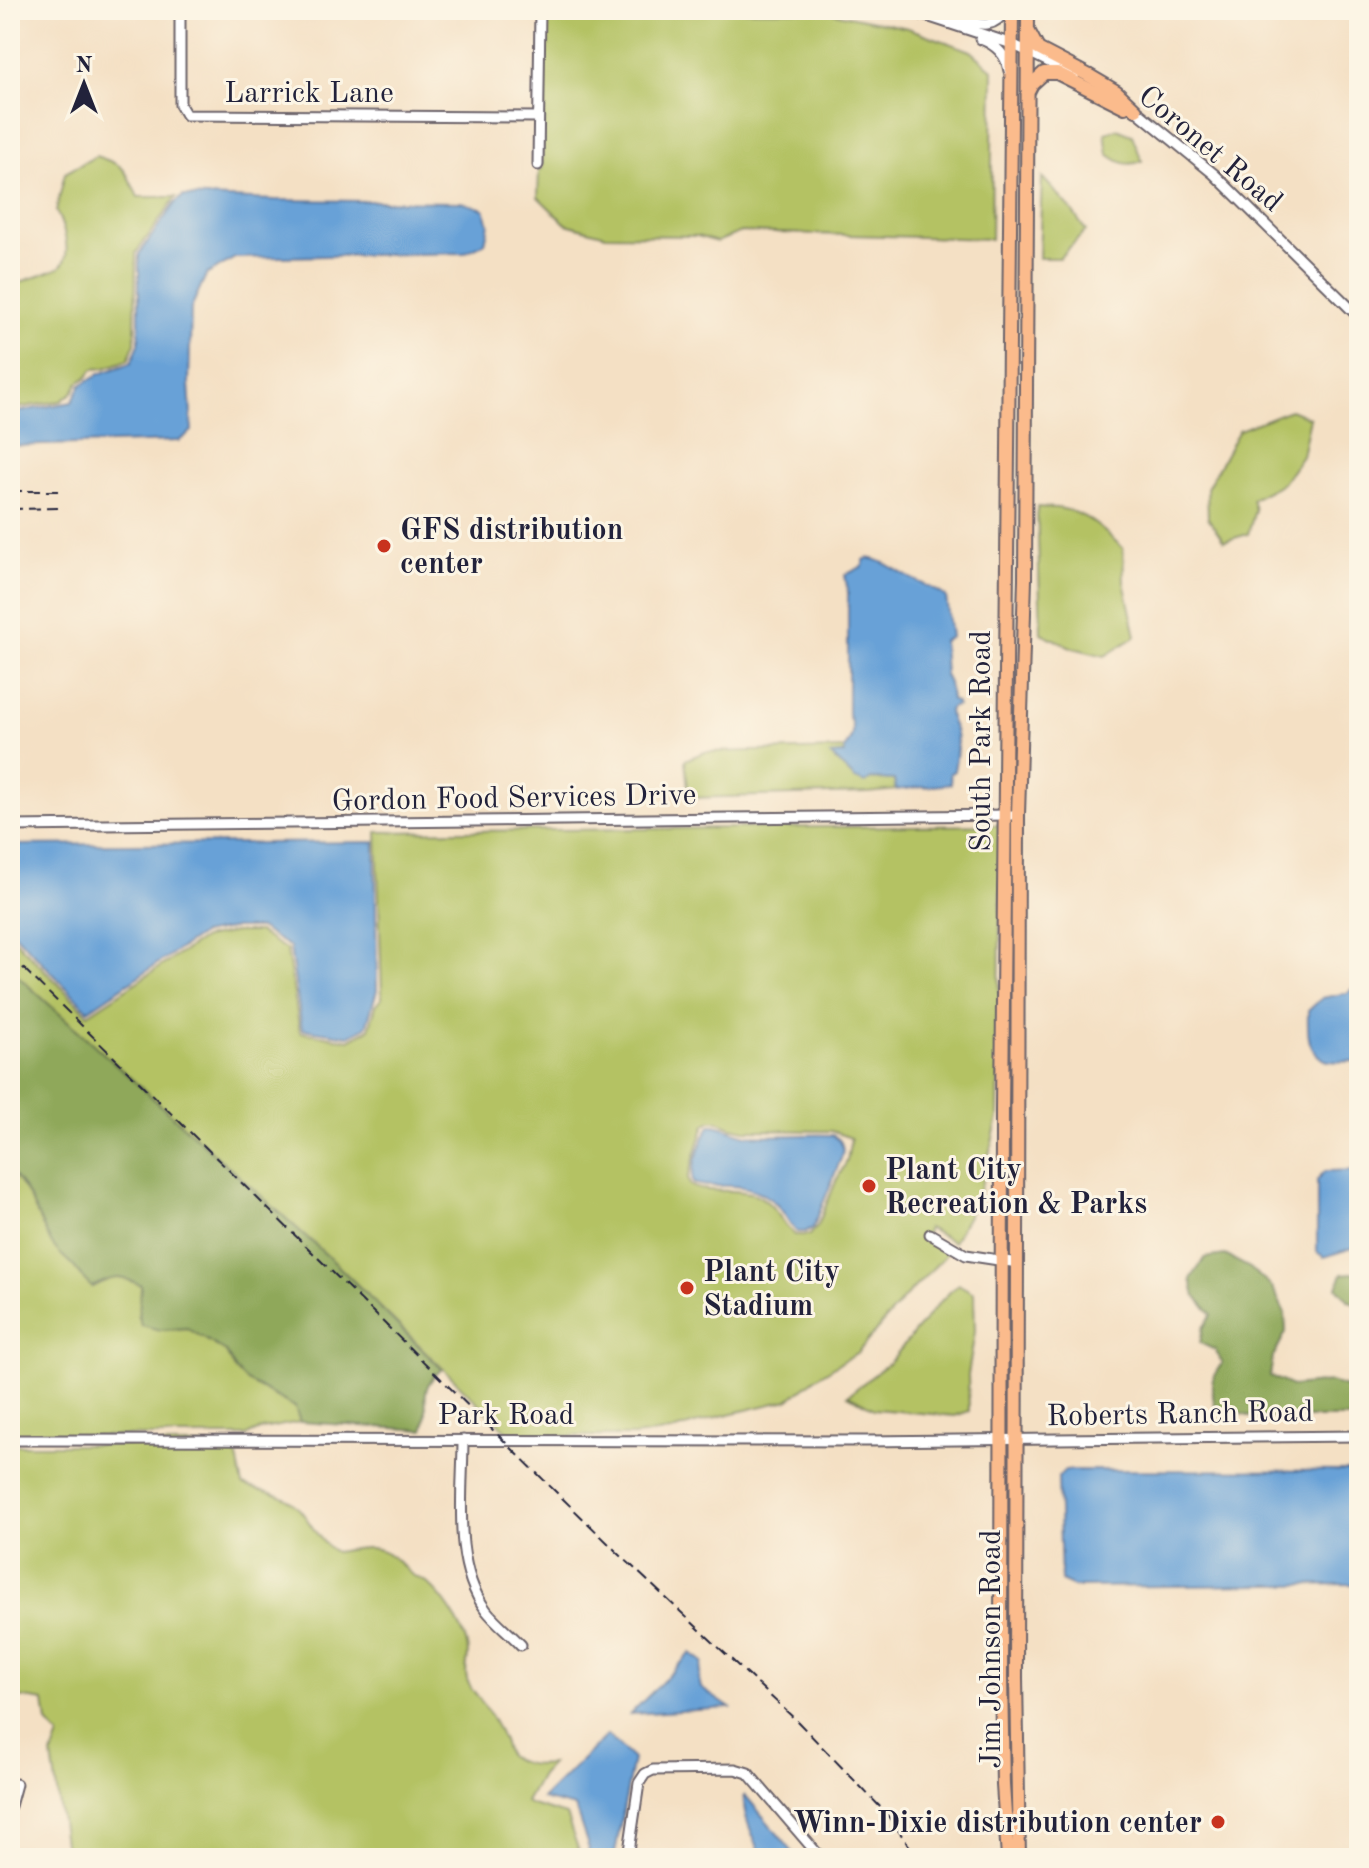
<svg xmlns="http://www.w3.org/2000/svg" width="1369" height="1868" viewBox="0 0 1369 1868" font-family="'Old Standard TT',serif">
  <style>
    .green { fill: #b4c264; stroke: #6b7250; stroke-width: 2; fill-rule: evenodd }
    .forest { fill: #8fa85a; stroke: #58654a; stroke-width: 2 }
    .water { fill: #67a1d7; stroke: #446289; stroke-width: 2 }
    .lines { fill: none; stroke-linecap: round; stroke-linejoin: round }
    .minor-casing { stroke: #6c646b; stroke-width: 13 }
    .major-casing { stroke: #6c646b; stroke-width: 16 }
    .minor { stroke: #fff; stroke-width: 9 }
    .major { stroke: #fbbb8c; stroke-width: 12 }
    .rail { stroke: #22223b; stroke-width: 2; stroke-dasharray: 12 6; stroke-linecap: butt }
    .poi-dot { fill: #c8321e; stroke: #fcf5e5; stroke-width: 3 }
    .labels { text-anchor: middle; stroke-width: 6; stroke-linejoin: round; paint-order: stroke }
    .street-label { font-size: 30px; fill: #22223b; stroke: #fcf5e5 }
    .poi-label { font-size: 30px; font-weight: bold; fill: #22223b; stroke: #fcf5e5; text-anchor: start }
  </style>
  <rect width="100%" height="100%" fill="#fcf5e5"/>
  <filter id="ink" filterUnits="userSpaceOnUse"><feTurbulence type="fractalNoise" baseFrequency=".0125" numOctaves="2"/><feDisplacementMap in="SourceGraphic" scale="16" xChannelSelector="R" yChannelSelector="G"/><feConvolveMatrix kernelMatrix="1 2 1 2 8 2 1 2 1" color-interpolation-filters="sRGB"/></filter>
  <filter id="wash" filterUnits="userSpaceOnUse"><feTurbulence type="fractalNoise" baseFrequency=".006" numOctaves="4" result="noise"/><feDisplacementMap in="SourceGraphic" scale="32" xChannelSelector="R" yChannelSelector="G"/><feGaussianBlur stdDeviation="1.8" result="paint"/><feColorMatrix in="noise" values="0 0 0 0 0 0 0 0 0 0 0 0 0 0 0 0 0 1.4 0 .05"/><feComposite in="paint" operator="in"/></filter>
  <g filter="url(#wash)">
    <rect width="100%" height="100%" fill="#f4e0c4"/>
    <g class="green">
      <path d="M544,10c30,0 62,3 92,0l188,1 84,17 63,23 22,19 -2,169 -250,-7 -24,10 -20,-6 -91,-1 -40,-11 -28,-27 1,-28h3z"/>
      <path d="M1117,129l15,6 10,26c-14,6 -22,2 -34,-7l-3,-21z"/>
      <path d="M96,156c32,11 27,11 42,41h38l-40,56 -1,90 -7,17 -23,8 -12,1 -6,8 -9,6 -5,9 -12,9 -51,8v-123c9,-4 44,-15 50,-19 14,-12 2,-44 -4,-56l9,-38z"/>
      <path d="M1042,177l28,31 16,23 -27,27h-20z"/>
      <path d="M1290,410l20,8 -8,38 -19,27 -31,16 3,11 -7,24 -24,7 -16,-23 -1,-30 32,-58z"/>
      <path d="M1037,507c9,1 18,0 26,2 24,4 43,24 60,39l1,34 12,54 -31,20 -32,-8 -32,-15z"/>
      <path d="M844,749l1,5 -13,1 2,4 21,20 39,1 2,10 -28,3 -179,5 -4,-38 20,-8z"/>
      <path d="M1001,825l-3,293 -20,80 -25,44 -25,-14 -3,8 23,14 -4,7 -39,40 -47,55 -39,24 -31,24 -67,16 -49,15 -38,5h-122l-179,-175 -323,-292v-34l78,79 116,-76 31,-6h23l29,18 13,82 49,8 20,-11 7,-24 6,-7 -5,-166zM711,1121h6l14,6 14,3 86,1 20,7 -4,23 -11,20 -18,44 -8,10h-15c-15,-13 -20,-33 -41,-41 -21,-7 -48,1 -64,-9l-2,-7 10,-33 7,-20z"/>
      <path d="M10,1172c22,21 27,47 43,72 6,11 14,14 22,24 6,7 9,13 17,19 21,-11 27,-12 49,-2v20l-3,12 39,12 10,-1 39,24 9,17 10,11 50,27 5,15 -38,7 -15,7h-237z"/>
      <path d="M958,1284l16,9 1,38 -7,44 1,36 -14,5 -81,-7 -26,-14 42,-33 48,-58z"/>
      <path d="M10,1445h228l-2,8 7,32c13,5 31,7 44,14 21,12 27,40 48,53 13,-2 29,-6 42,-3 15,3 24,17 34,25 5,4 12,5 16,9 16,14 35,41 40,62 4,15 -6,27 3,41 2,6 8,10 11,15 12,17 21,34 27,55 15,9 26,10 43,8l-10,11 -15,27 3,2 37,11 13,36 -3,7h-118l-6,-2 -8,2h-378l-14,-103 7,-19 -12,-13 -3,-22 -34,-5z"/>
    </g>
    <g class="forest">
      <path d="M10,969l323,292 109,108c-29,24 -9,35 -19,61l-123,-8 -5,-15 -50,-27 -10,-11 -9,-17 -39,-24 -27,2 -19,-5c-4,-11 0,-27 0,-40 -22,-10 -28,-9 -49,2 -8,-6 -11,-12 -17,-19 -8,-10 -15,-12 -23,-24 -15,-25 -20,-51 -42,-72z"/>
      <path d="M1225,1255l25,13 23,20 12,25 1,19 -13,25 -3,19 22,10 39,-4 20,7 8,-5v34h-104l-40,-12c-5,-21 -5,-26 7,-43l-7,-13 -15,-7 3,-15 9,-14 -17,-18 -4,-17 14,-21z"/>
      <path d="M1359,1272v33l-10,-4 -12,-14 5,-13z"/>
    </g>
    <g class="water">
      <path d="M183,196l92,4 186,2 23,7 5,15 -4,19 -21,10 -229,5 -29,17 -15,33 -2,75 3,48 -13,10 -169,5v-33l62,-11 9,-17 18,-11 32,-11 8,-19v-90l36,-51z"/>
      <path d="M868,558c15,2 24,10 37,17 13,8 29,12 41,22l5,40 -8,4 2,34 4,8 2,17 5,3 1,3 -5,1 -3,3c1,10 2,11 6,20 4,11 1,29 -1,41l-4,2 1,11 -55,6 -2,-10 -23,-1 -6,4 -10,-4 -24,-24 14,-1 -1,-5c9,-11 11,-21 4,-34v-123l-3,-17 18,-9 1,-6z"/>
      <path d="M375,842l2,148 -11,37 -17,9 -47,-7 -12,-82 -31,-19h-24l-33,6 -114,76 -78,-81v-84z"/>
      <path d="M1359,983v78c-10,0 -25,2 -34,-1 -20,-9 -17,-32 -17,-49l14,-13 25,-5z"/>
      <path d="M711,1125c12,0 23,8 36,10 28,2 56,-1 84,0 10,3 13,11 11,21l-29,72 -8,4h-8c-7,-7 -10,-14 -15,-21 -12,-16 -31,-25 -51,-25 -13,-1 -26,2 -38,-3 -3,-13 10,-48 18,-58z"/>
      <path d="M1359,1170v76l-35,11 -7,-5v-72l8,-9z"/>
      <path d="M1065,1470l294,1v113l-285,3 -13,-6 -3,-104z"/>
      <path d="M691,1653l12,9 -4,17 2,9 29,20 -100,6z"/>
      <path d="M607,1735l26,24 -19,99h-28l3,-9 -14,-42 -33,-8z"/>
      <path d="M745,1795l52,62v1h-34c-7,-16 -23,-45 -18,-63z"/>
    </g>
  </g>
  <g filter="url(#ink)">
    <g class="lines">
      <g class="minor-casing">
        <g id="minor">
          <path d="M180,10v95l6,10 352,2"/>
          <path d="M900,10l30,7 82,27 63,31"/>
          <path d="M953,19c23,3 38,14 53,-9"/>
          <path d="M981,39c15,6 25,15 28,32"/>
          <path d="M1133,108l81,66 145,143"/>
          <path d="M538,165l2,-155"/>
          <path d="M10,826l1001,-11"/>
          <path d="M930,1234l36,21 52,8"/>
          <path d="M10,1440l856,1 493,-5"/>
          <path d="M463,1440c0,54 -11,124 23,170 10,13 24,23 35,35"/>
          <path d="M10,1806l6,-22"/>
          <path d="M628,1858l11,-75 6,-9 8,-4 82,-1 13,4 73,85"/>
        </g>
      </g>
      <g class="major-casing">
        <g id="major">
          <path d="M1029,32l9,17 50,26 29,17 19,18"/>
          <path d="M1029,90l3,-6 12,-11h13l68,34"/>
          <path d="M1008,1858l-5,-73 -2,-107 1,-567 10,-1101"/>
          <path d="M1019,1858l-3,-180 2,-863 7,-236 3,-569"/>
        </g>
      </g>
      <use href="#minor" class="minor"/>
      <use href="#major" class="major"/>
      <g class="rail">
        <path d="M10,491h52"/>
        <path d="M10,509l52,-1"/>
        <path d="M10,955l607,597 180,169 88,91 33,46"/>
      </g>
    </g>
  </g>
  <g class="poi-dot">
    <circle cx="384" cy="546" r="8"/>
    <circle cx="869" cy="1186" r="8"/>
    <circle cx="687" cy="1288" r="8"/>
    <circle cx="1218" cy="1822" r="8"/>
  </g>
  <g class="labels">
    <g class="street-label">
      <text x="309" y="102">Larrick Lane</text>
      <text transform="translate(1211 148) rotate(40)" y="10">Coronet Road</text>
      <text transform="translate(980 741) rotate(-90)" y="10">South Park Road</text>
      <text transform="translate(514 797) rotate(-1)" y="10">Gordon Food Services Drive</text>
      <text transform="translate(1180 1413) rotate(-1)" y="10">Roberts Ranch Road</text>
      <text x="506" y="1424">Park Road</text>
      <text transform="translate(990 1649) rotate(-90)" y="10">Jim Johnson Road</text>
    </g>
    <g class="poi-label">
      <text x="400" y="539">GFS distribution<tspan x="400" dy="34">center</tspan></text>
      <text x="885" y="1179">Plant City<tspan x="885" dy="34">Recreation &amp; Parks</tspan></text>
      <text x="703" y="1281">Plant City<tspan x="703" dy="34">Stadium</tspan></text>
      <text x="1202" y="1832" text-anchor="end">Winn-Dixie distribution center</text>
    </g>
  </g>
  <rect width="1369" height="1868" fill="none" stroke="#fcf5e5" stroke-width="40"/>
  <g transform="translate(84 84)" stroke="#fcf5e5" stroke-width="6" paint-order="stroke">
  <path d="M0-6L14 30L0 20L-14 30Z" fill="#22223b"/>
  <text y="-12" font-size="22" font-weight="bold" text-anchor="middle" fill="#22223b">N</text>
  </g>
</svg>
